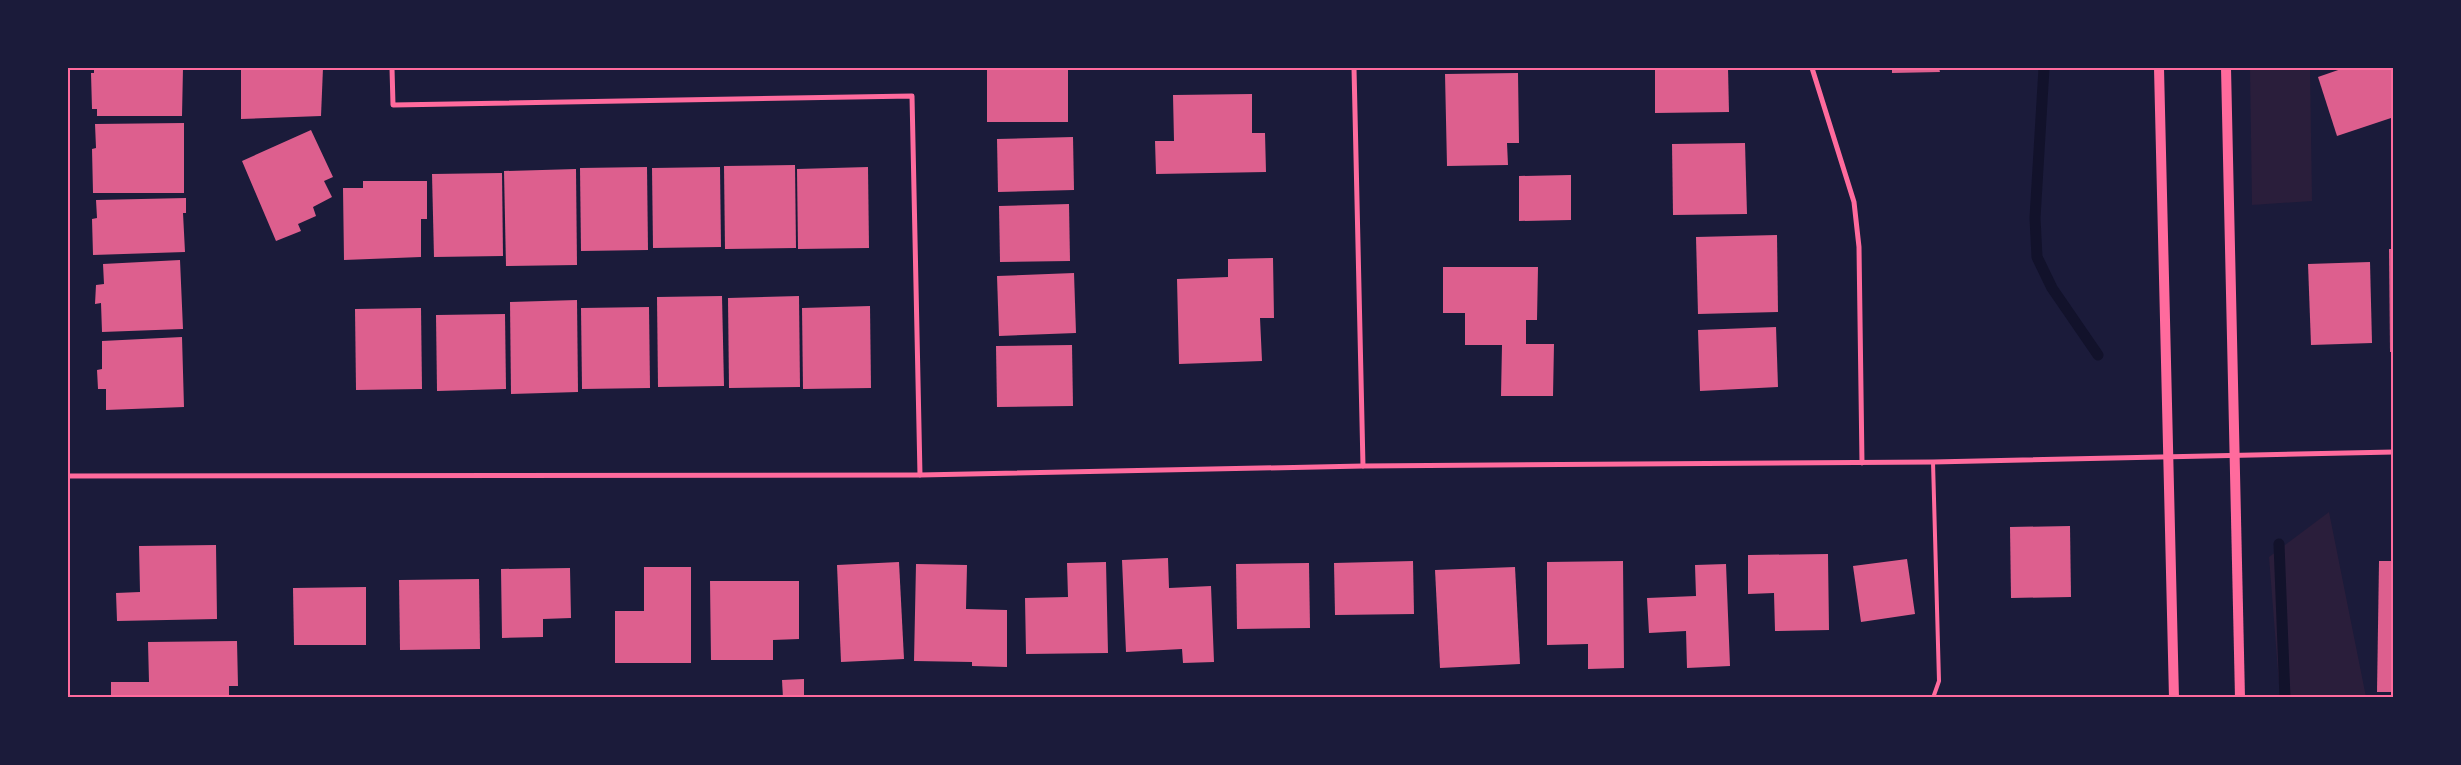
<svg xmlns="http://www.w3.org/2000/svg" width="2461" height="765" viewBox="0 0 2461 765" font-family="'Titillium Web',sans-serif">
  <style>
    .green { fill: #2a1e3b }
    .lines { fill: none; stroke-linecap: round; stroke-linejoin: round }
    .stream { stroke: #12122b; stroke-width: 11 }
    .building { fill: #dd5f8e }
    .service { stroke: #ff6b9d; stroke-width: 4 }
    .minor { stroke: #ff6b9d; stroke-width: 5 }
    .secondary { stroke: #ff6b9d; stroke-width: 10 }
    .neatline { fill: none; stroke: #ff6b9d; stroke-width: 2 }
  </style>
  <rect width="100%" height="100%" fill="#1b1b3a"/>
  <g class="green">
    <path d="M2250,68h60l2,133 -60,4z"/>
    <path d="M2329,512l37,185h-86l-11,-140z"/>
  </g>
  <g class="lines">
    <g class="stream">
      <path d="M2044,68l-9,150 2,39 15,31 46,67"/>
      <path d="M2279,544l6,154"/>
    </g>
  </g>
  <g class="building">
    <path d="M94,68h89l-1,48h-85v-7h-5l-1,-36h3z"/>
    <path d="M241,68h82l-2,48 -80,3z"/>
    <rect x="987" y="68" width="81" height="54"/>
    <path d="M1655,68h73l1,44 -74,1z"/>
    <path d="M1892,68h47l1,4 -48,1z"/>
    <path d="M2344,68h50v49l-57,19 -19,-59z"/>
    <path d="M1518,73l1,70h-12l1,22 -61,1 -2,-92z"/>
    <path d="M1252,94v39h13l1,39 -110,2 -1,-33h19l-1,-46z"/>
    <path d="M184,123v70h-91l-1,-44 4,-1 -1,-24z"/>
    <path d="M311,130l22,47 -9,4 8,16 -19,10 3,9 -18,8 3,7 -25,10 -34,-80z"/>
    <path d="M1073,137l1,53 -76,2 -1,-53z"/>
    <path d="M1745,143l2,71 -74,1 -1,-71z"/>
    <path d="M795,165l1,83 -71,1 -1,-83z"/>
    <path d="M647,167l1,83 -67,1 -1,-83z"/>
    <path d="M720,167l1,80 -68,1 -1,-80z"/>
    <path d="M868,167l1,81 -71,1 -1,-80z"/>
    <path d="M576,169l1,96 -71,1 -2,-95z"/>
    <path d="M502,173l1,83 -69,1 -2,-83z"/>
    <path d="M1571,175v45l-52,1v-45z"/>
    <path d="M363,181h64v38h-6v38l-77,3 -1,-72h20z"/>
    <path d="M186,198v15h-3l2,39 -92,3 -1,-36 5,-1 -1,-18z"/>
    <path d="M1069,204l1,57 -70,1 -1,-56z"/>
    <path d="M1777,235l1,77 -80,2 -2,-77z"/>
    <path d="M2389,249h5v103h-4z"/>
    <path d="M1273,258l1,60h-14l2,43 -83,3 -2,-85 51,-2v-18z"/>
    <path d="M180,260l3,69 -81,3 -1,-29 -6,1 1,-19 8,-1 -1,-20z"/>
    <path d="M2370,262l2,81 -61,2 -3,-81z"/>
    <path d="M1443,267h95l-1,53h-11v24h28l-1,52h-52l1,-51h-37v-32h-22z"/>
    <path d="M1074,273l2,60 -77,3 -2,-60z"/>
    <path d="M722,296l2,90 -66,1 -1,-90z"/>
    <path d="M799,296l1,91 -71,1 -1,-90z"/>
    <path d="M577,300l1,92 -67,2 -1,-92z"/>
    <path d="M870,306l1,82 -68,1 -1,-81z"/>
    <path d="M649,307l1,81 -68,1 -1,-81z"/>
    <path d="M421,308l1,81 -66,1 -1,-81z"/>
    <path d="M505,314l1,75 -69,2 -1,-76z"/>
    <path d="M1776,327l2,60 -78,4 -2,-61z"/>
    <path d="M182,337l2,70 -78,3v-21h-8l-1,-19 5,-1v-28z"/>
    <path d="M1072,345l1,61 -76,1 -1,-61z"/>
    <path d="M2070,526l1,71 -60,1 -1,-71z"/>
    <path d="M216,545l1,74 -100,2 -1,-28 24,-1 -1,-46z"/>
    <path d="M1828,554l1,76 -54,1 -1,-38 -26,1v-39z"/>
    <path d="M1168,558l1,30 42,-2 3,76 -31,1 -1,-14 -56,3 -4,-92z"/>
    <path d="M1907,559l8,55 -54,8 -8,-56z"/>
    <path d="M1413,561l1,53 -79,1 -1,-52z"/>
    <path d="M1623,561l1,107 -36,1v-25l-41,1v-83z"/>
    <path d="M2379,561h15v131h-17z"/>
    <path d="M899,562l5,97 -63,3 -4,-97z"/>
    <path d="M1106,562l2,91 -82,1 -1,-56 43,-1 -1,-34z"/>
    <path d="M1309,563l1,65 -73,1 -1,-65z"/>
    <path d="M916,564l51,1 -1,44 41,1v57l-35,-1v-4l-58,-1z"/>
    <path d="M1726,564l4,102 -43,2 -1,-37 -37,2 -2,-35 49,-2 -1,-31z"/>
    <path d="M644,567h47v96h-76v-52h29z"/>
    <path d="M1515,567l5,97 -80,4 -5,-98z"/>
    <path d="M570,568l1,50 -28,1v18l-41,1 -1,-69z"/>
    <path d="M479,579l1,70 -80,1 -1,-70z"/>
    <path d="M710,581h89v58l-26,1v20h-62z"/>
    <path d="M366,587v58h-72l-1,-57z"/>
    <path d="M237,641l1,45h-9v12h-118v-16h38l-1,-40z"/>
    <path d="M804,679v19h-21l-1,-18z"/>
  </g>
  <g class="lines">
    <path class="service" d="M1933,462l6,219 -6,17"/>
    <g class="minor">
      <path d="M392,68l1,37 519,-9 8,379"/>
      <path d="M1354,68l9,398"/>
      <path d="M1812,68l42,134 5,45 3,216"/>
      <path d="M68,476l852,-1 443,-9 570,-4 461,-10"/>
    </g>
    <g class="secondary">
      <path d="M2159,68l15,630"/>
      <path d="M2226,68l14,630"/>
    </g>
  </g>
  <rect width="2461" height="765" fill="none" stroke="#1b1b3a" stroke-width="138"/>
  <rect x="69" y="69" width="2323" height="627" class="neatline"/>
</svg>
